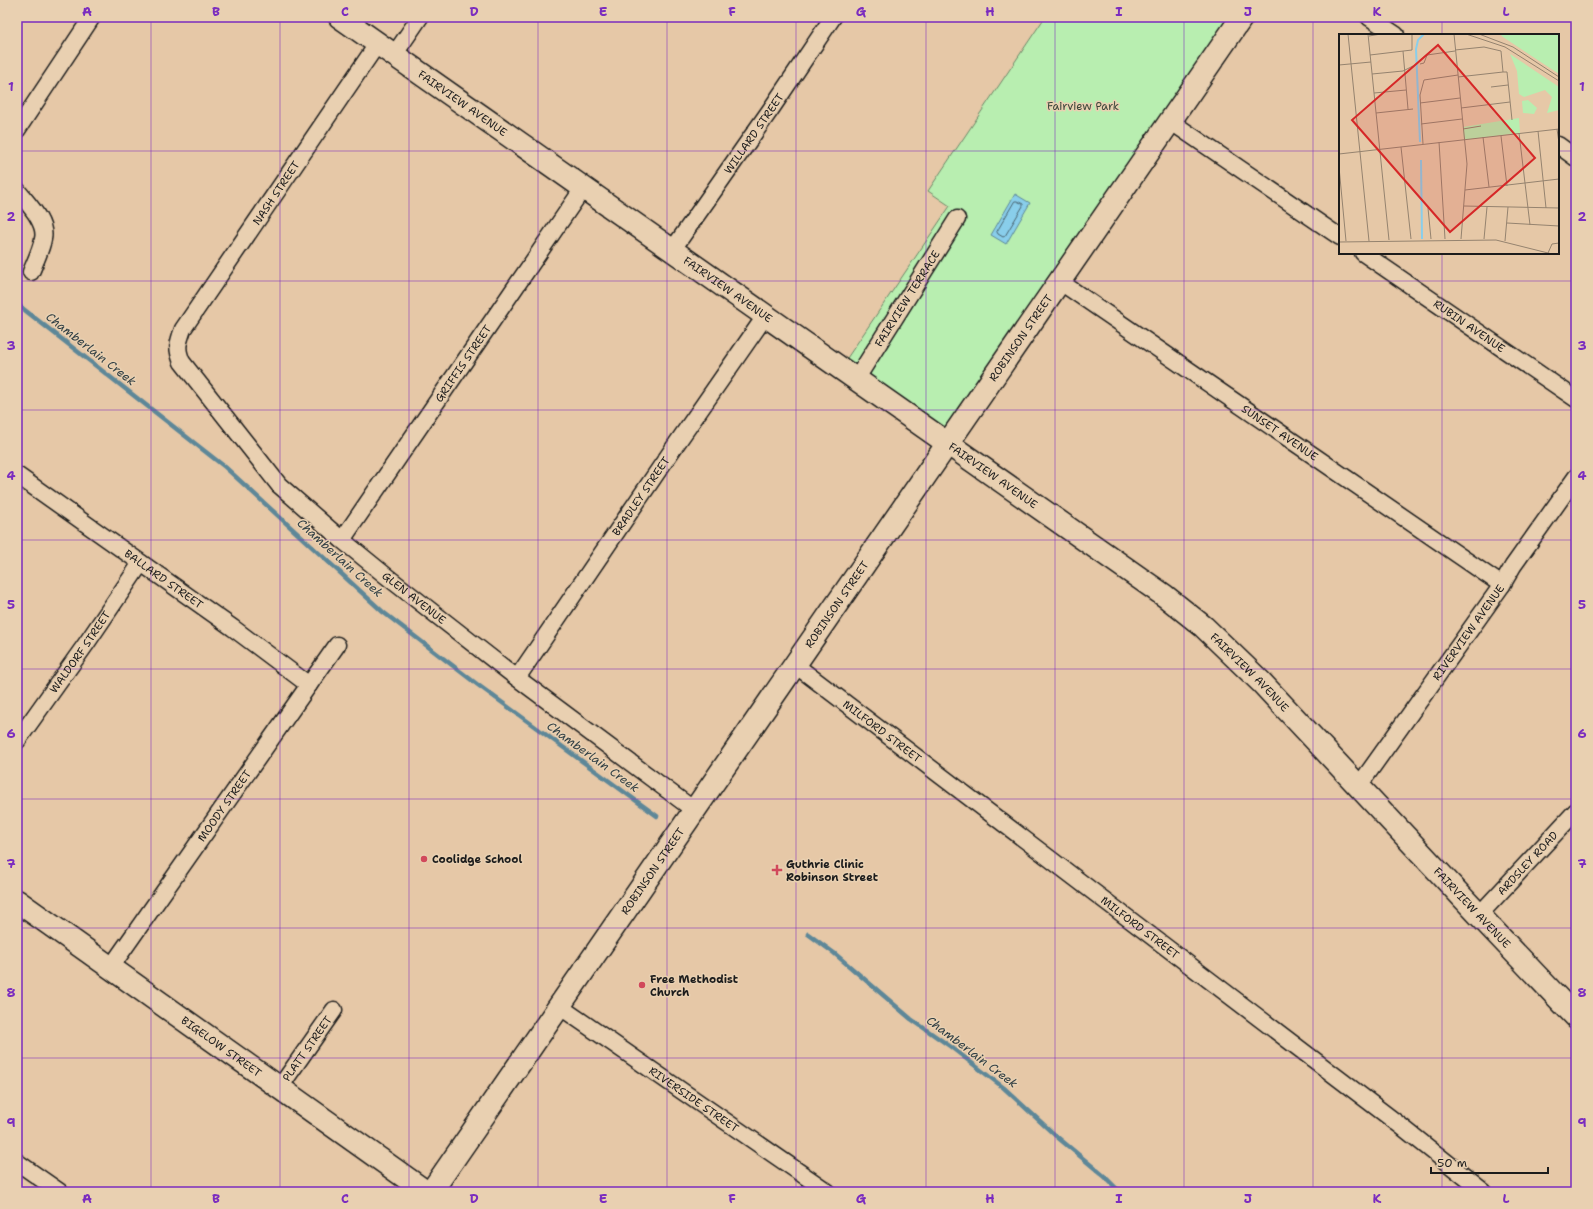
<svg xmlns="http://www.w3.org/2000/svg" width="1593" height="1209" viewBox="0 0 1593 1209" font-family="'Shantell Sans',sans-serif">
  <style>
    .green { fill: #b8eeb0; stroke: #6a8566 }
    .water { fill: #89ceeb; stroke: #5d8798 }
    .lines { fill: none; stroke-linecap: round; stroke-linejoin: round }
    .shore { stroke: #48636f; stroke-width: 1 }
    .stream { stroke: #5d8798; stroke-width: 4.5 }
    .street-casing { stroke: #1c1c1c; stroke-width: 19 }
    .secondary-casing { stroke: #1c1c1c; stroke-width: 25 }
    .street { stroke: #e9d0b1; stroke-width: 16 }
    .secondary { stroke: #e9d0b1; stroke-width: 22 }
    .grid { fill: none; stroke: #7b2cbf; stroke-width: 1; stroke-opacity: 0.55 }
    .poi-dot { fill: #d1495b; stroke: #e9d0b1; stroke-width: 1.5 }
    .labels { text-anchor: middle; stroke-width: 3; stroke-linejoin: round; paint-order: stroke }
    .street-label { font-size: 11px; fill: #1c1c1c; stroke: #e9d0b1 }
    .park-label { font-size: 11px; fill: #3b463a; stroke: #e9d0b1 }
    .poi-label { font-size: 11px; font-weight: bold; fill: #1c1c1c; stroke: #e9d0b1; text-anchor: start }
    .water-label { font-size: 12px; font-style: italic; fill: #324045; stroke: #e9d0b1 }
    .inset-river { fill: none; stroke: #89ceeb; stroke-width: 2 }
    .inset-road { fill: none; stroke: #95836f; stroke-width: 1 }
    .view { fill: #d62828; fill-opacity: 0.15; stroke: #d62828; stroke-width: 2 }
    .inset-edge { fill: none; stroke: #1c1c1c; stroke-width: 2 }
    .neatline { fill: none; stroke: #7b2cbf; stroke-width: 1.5 }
    .grid-label { font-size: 13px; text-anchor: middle; font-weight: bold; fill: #7b2cbf }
  </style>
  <rect width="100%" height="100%" fill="#e6c8a7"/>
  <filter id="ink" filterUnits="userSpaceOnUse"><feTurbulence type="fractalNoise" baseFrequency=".025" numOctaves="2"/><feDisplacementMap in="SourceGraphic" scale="8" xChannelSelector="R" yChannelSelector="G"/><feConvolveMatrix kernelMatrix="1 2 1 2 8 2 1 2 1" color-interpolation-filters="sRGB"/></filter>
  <g filter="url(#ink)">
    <path class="green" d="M1045,17h197l-295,426 -106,-76 109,-161 -22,-15z"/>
    <path class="water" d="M1015,194l15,9 -24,41 -15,-9z"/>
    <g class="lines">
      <path class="shore" d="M1015,201h2l6,3v2l-18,30 -2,1 -5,-3 -1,-2z"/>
      <g class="stream">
        <path d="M17,304l208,163 158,145 95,73 179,131"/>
        <path d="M808,934l26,19 77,66 40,28 53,41 52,48 48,40 16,16"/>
      </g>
      <g class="street-casing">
        <g id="street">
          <path d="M1369,17l27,18"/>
          <path id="s1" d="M378,43l-195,286c-5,14 -7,19 -1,33l97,123 63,55 43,35 132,103 177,132"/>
          <path d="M394,55l26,-38"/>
          <path d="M1170,121l170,116"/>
          <path d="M17,130l75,-113"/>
          <path d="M1558,145l18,13"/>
          <path d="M17,190c10,13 30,32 26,49 -2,11 -8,23 -12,33"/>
          <path id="s2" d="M673,249l98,-140 62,-92"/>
          <path id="s3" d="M1363,253l213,146"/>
          <path id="s4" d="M1059,281l443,304"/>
          <path id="s5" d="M857,378l100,-159"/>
          <path id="s6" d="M17,475l216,153 76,57"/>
          <path id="s7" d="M342,540l242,-353"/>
          <path id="s8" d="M794,664l607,462 83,66"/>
          <path id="s9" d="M517,678l160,-235 89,-128"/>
          <path id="s10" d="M17,741l69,-97 55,-81"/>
          <path id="s11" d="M1358,787l144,-202 11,-19 63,-89"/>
          <path id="s12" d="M1479,915l97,-104"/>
          <path id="s13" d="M111,967l226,-322"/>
          <path id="s14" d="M559,1006l269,186"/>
          <path id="s15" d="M280,1087l54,-77"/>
          <path d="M17,1162l43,30"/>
        </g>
      </g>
      <g class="secondary-casing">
        <g id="secondary">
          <path id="s16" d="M340,17l825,579 39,31 57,55 218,233 97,102"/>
          <path id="s17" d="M17,901l409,291"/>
          <path id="s18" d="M431,1192l811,-1175"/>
        </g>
      </g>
      <use href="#street" class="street"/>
      <use href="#secondary" class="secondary"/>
    </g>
  </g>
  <path class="grid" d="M151,17v1175M280,17v1175M409,17v1175M538,17v1175M667,17v1175M796,17v1175M926,17v1175M1055,17v1175M1184,17v1175M1313,17v1175M1442,17v18M17,151h1323M1558,151h18M1442,253v939M17,281h1559M17,410h1559M17,540h1559M17,669h1559M17,799h1559M17,928h1559M17,1058h1559"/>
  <g class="poi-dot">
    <circle cx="424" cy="859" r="4"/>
    <path d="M775 864h4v4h4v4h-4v4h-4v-4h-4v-4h4z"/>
    <circle cx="642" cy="985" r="4"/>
  </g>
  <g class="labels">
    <g class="street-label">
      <text dy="4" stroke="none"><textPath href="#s16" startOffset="150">FAIRVIEW AVENUE</textPath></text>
      <text dy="4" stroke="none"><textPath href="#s2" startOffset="141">WILLARD STREET</textPath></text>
      <text transform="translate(276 193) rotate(-56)" y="4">NASH STREET</text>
      <text dy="4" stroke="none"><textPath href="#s16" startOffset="474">FAIRVIEW AVENUE</textPath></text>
      <text dy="4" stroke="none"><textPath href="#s5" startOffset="94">FAIRVIEW TERRACE</textPath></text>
      <text dy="4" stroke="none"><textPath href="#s3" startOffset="129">RUBIN AVENUE</textPath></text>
      <text dy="4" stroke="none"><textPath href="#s18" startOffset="1038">ROBINSON STREET</textPath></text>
      <text dy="4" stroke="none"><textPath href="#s7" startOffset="214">GRIFFIS STREET</textPath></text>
      <text dy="4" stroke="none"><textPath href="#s4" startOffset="268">SUNSET AVENUE</textPath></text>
      <text dy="4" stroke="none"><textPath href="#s16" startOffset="798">FAIRVIEW AVENUE</textPath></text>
      <text dy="4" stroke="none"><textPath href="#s9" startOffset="220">BRADLEY STREET</textPath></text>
      <text dy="4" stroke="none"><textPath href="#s6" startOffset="180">BALLARD STREET</textPath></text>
      <text dy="4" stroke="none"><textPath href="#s1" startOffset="713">GLEN AVENUE</textPath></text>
      <text dy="4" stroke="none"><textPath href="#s18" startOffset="714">ROBINSON STREET</textPath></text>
      <text dy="4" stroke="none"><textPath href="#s11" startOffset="190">RIVERVIEW AVENUE</textPath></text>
      <text dy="4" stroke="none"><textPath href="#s10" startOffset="109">WALDORF STREET</textPath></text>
      <text dy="4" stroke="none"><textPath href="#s16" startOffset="1122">FAIRVIEW AVENUE</textPath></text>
      <text dy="4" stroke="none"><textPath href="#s8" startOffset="111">MILFORD STREET</textPath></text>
      <text dy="4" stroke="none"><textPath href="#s13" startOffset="197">MOODY STREET</textPath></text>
      <text dy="4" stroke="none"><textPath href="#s12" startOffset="71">ARDSLEY ROAD</textPath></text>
      <text dy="4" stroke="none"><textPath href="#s18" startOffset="390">ROBINSON STREET</textPath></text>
      <text dy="4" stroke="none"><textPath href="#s16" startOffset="1446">FAIRVIEW AVENUE</textPath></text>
      <text dy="4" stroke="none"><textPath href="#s8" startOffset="435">MILFORD STREET</textPath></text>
      <text dy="4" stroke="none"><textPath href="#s17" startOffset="251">BIGELOW STREET</textPath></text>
      <text dy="4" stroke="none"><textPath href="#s15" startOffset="47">PLATT STREET</textPath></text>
      <text dy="4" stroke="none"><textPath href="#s14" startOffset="164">RIVERSIDE STREET</textPath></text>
    </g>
    <g class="park-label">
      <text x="1083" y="110">Fairview Park</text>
    </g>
    <g class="poi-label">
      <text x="432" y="863">Coolidge School</text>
      <text x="786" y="868">Guthrie Clinic<tspan x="786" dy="13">Robinson Street</tspan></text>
      <text x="650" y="983">Free Methodist<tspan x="650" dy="13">Church</tspan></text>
    </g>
    <g class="water-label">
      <text transform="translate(91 349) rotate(38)" y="4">Chamberlain Creek</text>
      <text transform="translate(340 558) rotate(42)" y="4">Chamberlain Creek</text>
      <text transform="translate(593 757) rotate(36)" y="4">Chamberlain Creek</text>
      <text transform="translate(972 1052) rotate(37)" y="4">Chamberlain Creek</text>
    </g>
  </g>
  <g transform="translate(1339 34)">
    <rect width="220" height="220" fill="#e6c8a7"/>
    <path d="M161,0h59v40l-56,-37zM171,20l49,33v23l-12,3 5,-16 -7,-7 -21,7 -5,-3 -2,-23zM189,66l9,8 -3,6 -11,-1 -1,-12zM180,84l1,15 -56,7 -1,-13z" fill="#b8eeb0"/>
    <path class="inset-river" d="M81,108l-4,-93 2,-9 6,-6M82,126l1,79"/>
    <path class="inset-road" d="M9,0l21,207M29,0l21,206M115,0l13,130 -6,75M127,0l39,13 54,34M140,0l34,13 46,30M30,2l12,-2M116,16l29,-3 17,4 2,21h4l5,48M64,17l5,58M31,21l42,-5v-16M81,30l4,-1 3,-8 28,-4M0,31l32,-3M33,40l31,-3 10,-5M119,43l45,-5M152,53l17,-2M35,59l32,-3M81,69l40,-5M122,74l49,-6M37,79l37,-4M82,90l41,-5M124,95l18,-3M218,95l2,14M199,97l8,77M180,99l11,92M162,102l6,50M144,103l6,50M0,104v15M100,108l6,97M84,110l-3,-49 4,-15 34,-5M62,113l10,92M0,120l220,-25M0,133l7,74M126,156l94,-11M125,172l95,2M89,174l3,31M168,189l52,3M145,205l3,-32M166,207l3,-34M0,208l157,-2 56,14M209,219l4,-9 7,-1"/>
    <path class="view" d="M99,11l97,113 -85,74 -98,-112z"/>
    <rect width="220" height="220" class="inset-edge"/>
  </g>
  <rect width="1593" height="1209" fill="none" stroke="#e9d0b1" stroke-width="44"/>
  <path d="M1431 1167v6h117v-6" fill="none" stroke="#1c1c1c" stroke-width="2"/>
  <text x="1437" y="1167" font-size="12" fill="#1c1c1c" stroke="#e9d0b1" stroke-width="3" paint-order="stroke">50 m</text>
  <rect x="22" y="22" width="1549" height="1165" class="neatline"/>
  <g class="grid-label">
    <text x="87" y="16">A</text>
    <text x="216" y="16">B</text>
    <text x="345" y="16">C</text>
    <text x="474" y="16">D</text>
    <text x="603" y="16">E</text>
    <text x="732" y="16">F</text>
    <text x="861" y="16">G</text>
    <text x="990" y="16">H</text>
    <text x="1119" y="16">I</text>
    <text x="1248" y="16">J</text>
    <text x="1377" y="16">K</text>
    <text x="1506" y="16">L</text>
    <text x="11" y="91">1</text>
    <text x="1582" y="91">1</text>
    <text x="11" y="221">2</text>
    <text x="1582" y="221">2</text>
    <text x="11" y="350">3</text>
    <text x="1582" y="350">3</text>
    <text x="11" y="480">4</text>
    <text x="1582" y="480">4</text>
    <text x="11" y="609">5</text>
    <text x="1582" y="609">5</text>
    <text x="11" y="738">6</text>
    <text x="1582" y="738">6</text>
    <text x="11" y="868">7</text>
    <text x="1582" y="868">7</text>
    <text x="11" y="997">8</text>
    <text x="1582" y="997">8</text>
    <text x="11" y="1127">9</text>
    <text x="1582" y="1127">9</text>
    <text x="87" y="1203">A</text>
    <text x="216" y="1203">B</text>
    <text x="345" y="1203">C</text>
    <text x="474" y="1203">D</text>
    <text x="603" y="1203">E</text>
    <text x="732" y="1203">F</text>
    <text x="861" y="1203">G</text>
    <text x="990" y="1203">H</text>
    <text x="1119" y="1203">I</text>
    <text x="1248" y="1203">J</text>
    <text x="1377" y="1203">K</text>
    <text x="1506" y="1203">L</text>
  </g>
</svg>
